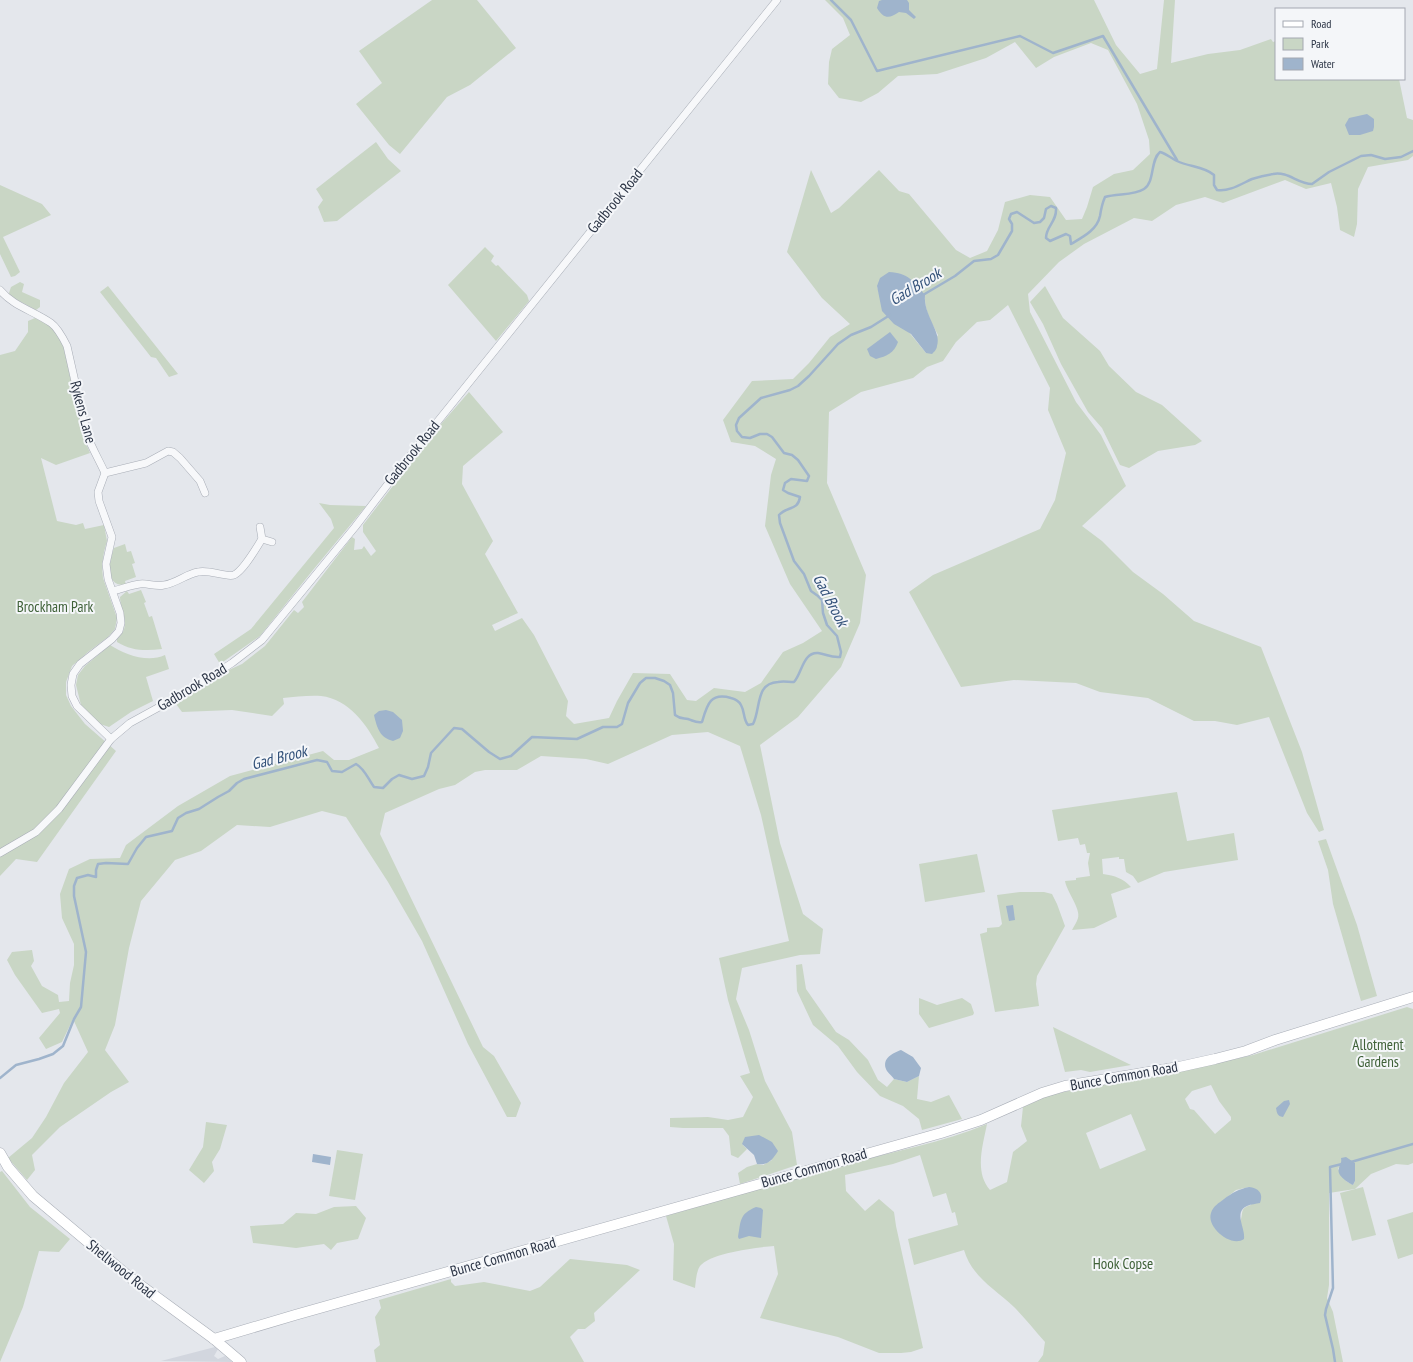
<svg xmlns="http://www.w3.org/2000/svg" width="1413" height="1362" viewBox="0 0 1413 1362" font-family="'PT Sans Narrow',sans-serif">
  <style>
    .built { fill: #d2d6de }
    .green { fill: #c9d6c5; fill-rule: evenodd }
    .water { fill: #9fb4cc }
    .lines { fill: none; stroke-linecap: round; stroke-linejoin: round }
    .stream { stroke: #9fb4cc; stroke-width: 2.5 }
    .street-casing { stroke: #a9aeb7; stroke-width: 8 }
    .secondary-casing { stroke: #a9aeb7; stroke-width: 11 }
    .street { stroke: #f7f8fa; stroke-width: 7 }
    .secondary { stroke: #fff; stroke-width: 10 }
    .labels { text-anchor: middle; stroke-width: 4; stroke-linejoin: round; paint-order: stroke }
    .street-label { font-size: 15px; fill: #2b3445; stroke: #f4f6f9 }
    .park-label { font-size: 15px; fill: #3f6138; stroke: #f4f6f9 }
    .water-label { font-size: 16px; font-style: italic; fill: #34527a; stroke: #f4f6f9 }
  </style>
  <rect width="100%" height="100%" fill="#e4e7ec"/>
  <path class="built" d="M215,1347l3,2 -4,7 4,3 7,-3 7,6 -71,-1z"/>
  <g class="green">
    <path d="M432,0h45l39,48 -46,37 -23,12 -47,57 -11,-9 -33,-41 26,-21 -23,-32z"/>
    <path d="M825,0h269l22,45 24,29 17,-5 7,-69h11l-4,63 37,-9 32,-4 31,-11 2,3 3,-1v38h123l8,39 6,2v36l-5,4 -40,7 -10,22 -1,35 -3,13 -14,-7 -3,-23 -6,-24 -25,6 -21,-9 -62,23 -18,-6 -29,8 -24,16 -18,-3 -50,26 -25,18 -31,32 2,18 46,90 25,33 25,51 -44,40 20,15 31,31 30,22 31,27 67,26 41,105 22,78 -5,2 -12,-19 -38,-96 -32,8 -22,-4h-21l-46,-23 -48,-6 -24,-9 -62,-3 -53,7 -52,-95 24,-17 107,-46 15,-29 11,-47 -18,-43 2,-22 -42,-83 -18,15 -13,2 -21,20 -13,19 -16,6 -14,11 -52,14 -32,20 -2,71 39,92 -6,48 -19,44 -43,50 -38,28 20,98 23,71 20,15 -3,25 -20,1 -58,13 -6,31 13,31 16,51 27,51 5,33 -57,19 -2,-11 9,-6 10,-3 6,1 9,-5 -30,-16 5,5 -9,9 -7,-3 -2,-19 -6,-8h-40l-13,-1v-9l38,-1 20,3 15,-3 10,-20 -13,-21 10,-3 -22,-73 -9,-42 70,-17 -28,-126 -21,-69 -32,-14 -36,3 -64,29 -22,-5 -45,-3 -24,14h-32l-10,2 -20,13 -16,4 -54,24 -5,21 103,213 11,9 27,47 -5,14h-9l-39,-73 -46,-103 -34,-59 -42,-65 -24,-6 -52,16 -33,-2 -36,26 -26,9 -34,41 -12,47 -14,77 -10,25 24,32 -18,10 -51,35 -28,28 3,15 -8,10 -19,-22 24,-20 14,-21 18,-34 24,-31 -15,-33 -11,23 -16,7 -7,-11 21,-25 -1,-4 -17,4 -27,-38 -8,-15 5,-8 20,-2 2,11 -3,5 11,20 16,9 1,7 10,-1 1,-18 4,-18v-21l-12,-26 -2,-24 9,-25 21,-10 30,-1 6,-13 52,-39 52,-30 93,-25 11,9h15l30,-12c-12,-23 -30,-49 -58,-52 -12,-1 -26,1 -38,2l1,6 -12,12 -40,-6 -50,2 -6,-8 55,-35 11,-5 23,-18 29,-36 4,3 6,-6 -2,-5 50,-65 3,2 -1,11 8,-1 2,-3 7,10 5,-5 -13,-19v-7l72,-94 34,-39 34,40 -40,34 -1,18 31,57 -8,13 33,59 -26,12 3,6 27,-13 12,17 34,66 -2,15 8,8 35,-6 8,-17 16,-28 37,1 17,26 9,1 18,-13 31,4 16,-9 22,-31 20,-9 19,-12 -32,-47 -25,-58 6,-51 5,-16 -21,-13 -24,-4 -8,-22 29,-39 41,-2 16,-16 21,-26 20,-13 -28,-26 -35,-46 24,-82 20,43 8,-5 40,-38 20,21 10,3 47,56 14,8 17,-7 11,-21 7,-28 25,-7 20,2 16,23 16,-1 5,-12 6,-20 21,-13 19,-4 17,-16 -1,-14 -12,-36 -29,-54 -17,-7 -37,14 -18,11 -21,-26 -29,16 -49,16 -39,2 -20,17 -17,9 -22,-4 -11,-14 1,-22 3,-13 18,-14 -7,-17zM877,286l48,9c-1,15 6,27 13,40l-12,18 -46,-56z"/>
    <path d="M376,142l12,17 13,12 -64,50 -13,1 -6,-15 5,-7 -7,-11z"/>
    <path d="M0,185l42,19 9,11 -48,22 17,35 -5,4 -4,1 -11,-23z"/>
    <path d="M485,247l9,9 -3,5 5,5 2,-1 29,30 2,6 -33,40 -48,-56z"/>
    <path d="M20,282l4,2 -2,8 18,8v7l-4,3 -26,-14 -1,-3 2,-6z"/>
    <path d="M108,286l70,88 -9,3 -13,-19 -5,-1 -51,-65z"/>
    <path d="M1045,286l18,32 37,33 9,15 27,26 26,13 40,36 -7,4 -37,6 -29,17 -9,-3 -18,-37 -14,-16 -27,-48 -18,-40 -13,-22z"/>
    <path d="M35,318l16,8 12,18 20,92 7,17 -34,12 -15,-7 16,63 19,4 7,-2 2,6 19,-4 3,16 -3,11 -2,14 1,12 14,40 -2,11 -7,8 -20,15 -16,14 -6,16v13l5,11 14,18 31,27 -79,111 -21,-3 -16,17v-521l15,-4 13,-19v-11z"/>
    <path d="M319,503l11,2 36,1 -53,64 -53,66 -40,28 -6,-10 37,-25 83,-101 -3,-9z"/>
    <path d="M125,544l2,8 4,-1 4,12 -3,1 4,13 -11,4 1,4c-22,2 -17,-24 -12,-37z"/>
    <path d="M141,590l5,12 -2,1 5,14 3,-1 10,33c-16,2 -31,2 -45,-7v-3c16,-14 3,-27 3,-42l7,-6 2,3z"/>
    <path d="M110,645c15,10 38,18 55,10l4,14 -23,8 7,24 -22,11 -22,15 -9,-3 -19,-19 -5,-20 2,-10 7,-9z"/>
    <path d="M1177,792l10,49 47,-8 4,27 -74,12 -26,11 -5,-7 -7,-4 -2,-13h-5v-2l-17,2 1,15c12,2 20,4 28,13l-20,7 6,23 -23,11 -22,2c2,-4 5,-8 6,-12 3,-9 -11,-26 -13,-37l11,-1v-2l14,-2 -2,-13 2,-10h-3l-2,-9 -5,1 -2,-7 -20,3 -6,-31z"/>
    <path d="M1326,839l31,86 20,71 -16,5 -28,-97 -5,-34 -10,-29z"/>
    <path d="M977,854l8,38 -60,10 -6,-38z"/>
    <path d="M1020,892h24l8,2 5,10 8,22 -28,50 -1,8 3,22 -44,6 -15,-78 7,-2v-4l12,-1 3,-3 -5,-29z"/>
    <path d="M802,964l4,25 30,43 13,8 19,20 10,20 9,7 7,-8 13,3 12,-6 -2,23 14,3 18,-7 13,24 -40,11 -3,-11 -16,-13 -23,-10 -23,-24 -19,-26 -25,-21 -16,-34 -1,-26z"/>
    <path d="M919,998l18,7 25,-7 9,6 3,9 -1,2 -44,13 -10,-14z"/>
    <path d="M1407,1007l6,2v154l-5,2 -12,-1 -25,10 -16,15 -26,4v92l-2,13 6,14 10,50h-305l5,-7 2,-13c-10,-11 -20,-24 -31,-35 -19,-18 -42,-30 -50,-57l-50,15 -6,-26 50,-14 -3,-13 -3,1 -6,-20 -13,4 -13,-42 -27,9 -48,11 1,16 19,20 14,-12 15,13 2,14 27,122 -12,4 -10,1h-22l-41,-16 -78,-19 18,-44 -4,-28c-16,1 -64,7 -74,20 -4,6 -4,15 -5,22l-22,-8 1,-36 -8,-28c60,-18 120,-36 181,-52 45,-12 97,-22 140,-40 -4,21 -13,48 3,66l17,-8 6,-30 14,-11 -6,-15 2,-19 27,-12 41,-9 69,-10 93,-21zM1211,1085l8,16 12,16v3l-16,14 -21,-24 -4,-1 -5,-10 7,-8zM1131,1114l15,36 -46,19 -14,-36zM1342,1162l13,4v15l-2,4 -7,-4 -8,-12zM1249,1187l2,18c-12,3 -7,8 -11,17 -3,6 -7,12 -11,17l-15,-12 2,-21 20,-16z"/>
    <path d="M1053,1027l78,38 -41,7 -9,-2 -16,2z"/>
    <path d="M206,1122l21,3 -7,24 -8,13 2,9 -10,12 -15,-13 14,-23z"/>
    <path d="M337,1150l26,4 -8,46 -26,-4z"/>
    <path d="M2,1171l28,36 40,32 -11,13 -20,-1 -16,56 -23,55v-190z"/>
    <path d="M1363,1187l13,48 -24,6 -12,-48z"/>
    <path d="M356,1206l10,12 -8,21 -21,4 -6,7 -7,-6 -28,4 -43,-5 -3,-17 33,-2 13,-11 20,1 18,-7z"/>
    <path d="M1413,1212v42l-15,5 -11,-39z"/>
    <path d="M570,1259l57,6 13,5 -46,43 1,8 -10,8h-7l-8,8 14,25h-208l-2,-12 6,-5 -5,-28 6,-9 -2,-8 72,-21v3l4,4 29,-4 46,9 10,-4z"/>
  </g>
  <g class="water">
    <path d="M882,0h25l2,3v7l7,7 -2,2 -8,-6 -7,-1c-10,7 -15,7 -22,-4l2,-7z"/>
    <path d="M1367,114l7,5v8l-1,4 -13,4h-11l-4,-10 4,-7z"/>
    <path d="M889,272c19,1 25,9 36,23 -2,20 17,37 12,51 0,3 -3,6 -5,8l-6,-1 -15,-19 -17,-10 -12,-13 -5,-25 3,-8z"/>
    <path d="M890,332l8,10c-4,11 -11,14 -22,17l-6,-3 -3,-7z"/>
    <path d="M386,710l7,2 9,8 1,11 -3,7 -7,3c-13,-3 -16,-13 -19,-26l5,-4z"/>
    <path d="M1013,905l2,15 -6,1 -3,-15z"/>
    <path d="M901,1050l12,7 8,11 -2,8 -12,6 -13,-3c-2,-3 -7,-7 -8,-10 -4,-11 7,-16 15,-19z"/>
    <path d="M1289,1100l1,4 -7,13c-6,-1 -6,-4 -7,-9l8,-7z"/>
    <path d="M759,1135l13,7 6,9c-5,8 -10,15 -21,13l-3,-9 -12,-11 3,-7z"/>
    <path d="M313,1154l18,3 -1,8 -18,-3z"/>
    <path d="M1346,1157l9,6v18l-2,4c-6,-3 -17,-10 -14,-17 1,-5 3,-5 2,-10z"/>
    <path d="M1249,1187c9,1 15,6 11,16 -4,1 -9,1 -13,3 -14,6 -1,23 -3,33 -13,9 -38,-12 -33,-26 2,-7 8,-10 13,-14 8,-6 15,-10 25,-12z"/>
    <path d="M756,1207l5,1 2,2 -2,28 -12,-2 -10,3 -1,-2c3,-16 1,-23 18,-30z"/>
  </g>
  <g class="lines">
    <g class="stream">
      <path d="M831,0l20,20 26,51 143,-35 33,17 50,-17 74,124"/>
      <path d="M923,295l32,-19 19,-15 17,-2 7,-4 14,-24v-7l-3,-5 2,-5 6,-2 17,11 6,-1 4,-4 2,-9 5,-3 5,2c1,14 -10,18 -10,30l4,3 16,-7 4,2 1,8c12,-7 26,-14 29,-28 1,-7 2,-12 5,-19 12,-4 28,-1 39,-8 11,-7 6,-29 16,-37 7,2 11,6 17,9 12,6 27,5 37,14v10l3,5c12,2 24,-6 35,-11 6,-2 14,-4 21,-5 15,-3 25,10 39,10l17,-12 32,-16 10,-1 14,4 16,-2 12,-6"/>
      <path d="M0,1078l16,-13 23,-6 14,-5 10,-8 11,-27 7,-12 5,-55 -12,-56v-10l3,-8 11,-3 8,2v-7l2,-6 8,-1 22,1 9,-16 9,-11 26,-6 6,-13 8,-5 13,-4 19,-12 11,-6 8,-8 7,-4 73,-19 10,2 5,9 10,1 14,-8c9,5 12,15 18,23l9,1 9,-9 7,-4 13,4 12,-3 4,-9 3,-14 23,-25 8,1 27,23 11,7 11,-3 21,-19 45,2 26,-12h14l5,-3 6,-21 12,-20 6,-5h9l9,3 6,4 3,8 2,22c5,4 8,3 13,4 6,2 8,4 14,3 5,-17 8,-30 29,-24 4,1 8,3 10,7 4,7 2,14 7,20l5,-1c8,-15 2,-41 25,-42 5,-1 10,0 16,0 8,-9 9,-30 24,-29 8,1 13,5 22,4l1,-5 -4,-16 -10,-11 -4,-12 -1,-13 -4,-4 -7,-5 -7,-17 -10,-13 -14,-38 -1,-8c8,-9 19,-4 21,-18l-12,-4 -5,-3 2,-7 6,-4 16,2 2,-5 -11,-16 -6,-5 -8,-2 -12,-16 -5,-3h-7l-10,4 -8,-1 -5,-6 -1,-6 3,-7 22,-20 29,-8 8,-4 11,-10 29,-32 13,-9 20,-8 19,-12"/>
      <path d="M1351,1162l62,-18"/>
      <path d="M1335,1362l-2,-13 -8,-34 1,-6 7,-21 -3,-121 12,-3"/>
    </g>
    <g class="street-casing">
      <g id="street">
        <path d="M0,290c13,16 34,21 51,33 7,5 12,15 16,23l20,89c5,13 12,25 18,38l-7,19 1,9 13,36 -6,27 2,15 12,34 1,10 -2,8 -7,8 -32,25 -7,10 -2,11 1,11 5,10 34,33"/>
        <path d="M105,473l41,-10 22,-12 5,1 7,6 20,23 5,12"/>
        <path d="M260,527l2,12 10,3"/>
        <path d="M113,591c9,-2 18,-6 27,-7 8,-1 16,3 24,1 13,-2 22,-11 34,-13 11,-3 29,6 36,3 10,-5 22,-27 28,-36"/>
        <path d="M0,853l36,-21 23,-23 52,-70 19,-16 62,-34 40,-26 30,-23 93,-113 46,-60 376,-467"/>
      </g>
    </g>
    <g class="secondary-casing">
      <g id="secondary">
        <path d="M0,1153l8,14 25,29 99,83 82,60 27,23"/>
        <path d="M214,1339l81,-24 646,-182 40,-13 61,-27 23,-7 114,-19 36,-8 31,-8 29,-11 138,-43"/>
      </g>
    </g>
    <use href="#street" class="street"/>
    <use href="#secondary" class="secondary"/>
  </g>
  <g class="labels">
    <g class="street-label">
      <text transform="translate(615 201) rotate(-51)" y="5">Gadbrook Road</text>
      <text transform="translate(83 412) rotate(75)" y="5">Rykens Lane</text>
      <text transform="translate(412 453) rotate(-51)" y="5">Gadbrook Road</text>
      <text transform="translate(192 687) rotate(-31)" y="5">Gadbrook Road</text>
      <text transform="translate(1124 1076) rotate(-10)" y="5">Bunce Common Road</text>
      <text transform="translate(814 1168) rotate(-16)" y="5">Bunce Common Road</text>
      <text transform="translate(503 1257) rotate(-16)" y="5">Bunce Common Road</text>
      <text transform="translate(121 1269) rotate(39)" y="5">Shellwood Road</text>
    </g>
    <g class="park-label">
      <text x="55" y="612">Brockham Park</text>
      <text x="1378" y="1050">Allotment<tspan x="1378" dy="17">Gardens</tspan></text>
      <text x="1123" y="1269">Hook Copse</text>
    </g>
    <g class="water-label">
      <text transform="translate(915 286) rotate(-31)" y="6">Gad Brook</text>
      <text transform="translate(831 600) rotate(62)" y="6">Gad Brook</text>
      <text transform="translate(279 757) rotate(-14)" y="6">Gad Brook</text>
    </g>
  </g>
  <rect x="1275" y="8" width="130" height="72" fill="#f4f6f9" stroke="#a4a8b1"/>
  <rect x="1283" y="21" width="20" height="6" fill="#ffffff" stroke="#a4a8b1"/>
  <text x="1311" y="28" font-size="12" fill="#2b3445">Road</text>
  <rect x="1283" y="38" width="20" height="12" fill="#c9d6c5" stroke="#a4a8b1"/>
  <text x="1311" y="48" font-size="12" fill="#2b3445">Park</text>
  <rect x="1283" y="58" width="20" height="12" fill="#9fb4cc" stroke="#a4a8b1"/>
  <text x="1311" y="68" font-size="12" fill="#2b3445">Water</text>
</svg>
